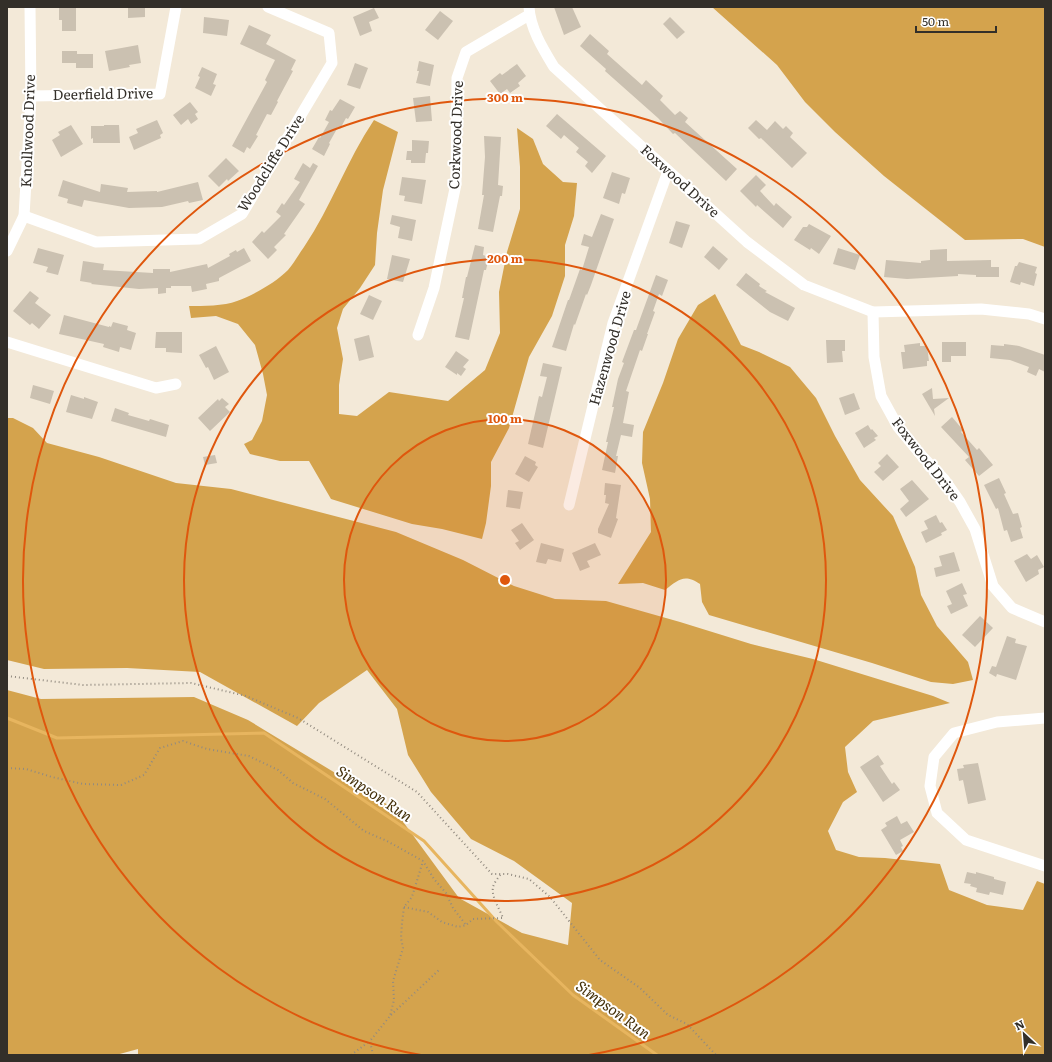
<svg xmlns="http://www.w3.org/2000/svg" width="1052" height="1062" viewBox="0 0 1052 1062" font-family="Literata,serif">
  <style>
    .forest { fill: #d4a34d }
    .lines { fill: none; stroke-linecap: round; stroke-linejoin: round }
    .stream { stroke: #e7b55f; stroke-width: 3 }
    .building { fill: #cbc1b1 }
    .path { stroke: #928b80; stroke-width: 2; stroke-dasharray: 1 3; stroke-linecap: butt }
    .minor { stroke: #fff; stroke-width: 11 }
    .ring { fill: none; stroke: #df570d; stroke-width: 2 }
    .labels { text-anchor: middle; stroke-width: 4; stroke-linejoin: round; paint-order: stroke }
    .street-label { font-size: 14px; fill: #332f29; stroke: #fff }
    .water-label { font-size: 15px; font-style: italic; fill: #45310b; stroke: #fff }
    .centre { fill: #df570d; stroke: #fff; stroke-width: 2 }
    .ring-label { font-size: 12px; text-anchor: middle; font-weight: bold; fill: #df570d; stroke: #fff; stroke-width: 4; stroke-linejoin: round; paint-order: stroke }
  </style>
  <rect width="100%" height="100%" fill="#f3e9d8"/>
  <g class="forest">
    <path d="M712,7h333v240l-22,-8 -58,1 -81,-64 -49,-44 -30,-30 -28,-37z"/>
    <path d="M374,120l24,12 -15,58 -6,43 -2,32 -15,23 -17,21 -6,19 6,31 -4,26v29l18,2 32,-24 59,9 37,-31 15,-37 -1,-41 8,-40 13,-43v-42l-3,-39 16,11 10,25 20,18 14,1 -3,33 -9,29v31l-13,40 -23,41 -20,71 -18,34v24l-5,37 -4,16 -40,-10 -30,-5 -81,-25 -22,-38h-29l-30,-7 -6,-10 8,-4 10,-19 5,-26 -4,-21 -8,-29 -17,-21 -22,-8 -25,2 -2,-12c14,0 35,0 48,-5 18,-7 38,-18 51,-31 6,-7 11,-16 16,-23 27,-40 43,-87 70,-127z"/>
    <path d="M715,294l26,51 18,7 31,15 26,31 19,38 25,44 33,36 22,51 6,28 16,31 31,36 5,18 -20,4 -22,-2 -59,-19 -163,-48 -7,-13 -2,-18c-16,-11 -22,-4 -35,6l-22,-7 -25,1 33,-52 -1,-33 -8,-36 1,-31 20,-49 15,-44 20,-34z"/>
    <path d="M7,418h6l20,10 14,15 52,14 77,26 55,6 165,43 67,28 51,26 41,13 51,2 74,21 71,22 62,15 120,37 17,7 -77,18 -28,26 3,25 9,20 -14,10 -15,29 8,19 23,7 26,1 55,6 9,26 38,15 36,5 14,-29 8,3v171h-907v-6l-22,6h-109v-365l34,9 153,-2 54,23 145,88 66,90 63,35 46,12 4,-42 -58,-42 -43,-22 -40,-47 -23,-37 -11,-46 -30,-39 -48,33 -22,23 -97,-54 -73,-4 -83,1 -37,-9z"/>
  </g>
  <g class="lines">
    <path class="stream" d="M7,718l50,20 207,-5 160,108 73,81 76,73 84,60"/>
  </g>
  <g class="building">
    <path d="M59,7h17v24h-14v-11h-3z"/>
    <path d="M128,7h17v10l-17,1z"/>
    <path d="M554,7h18l9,20 -17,8z"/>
    <path d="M374,8l5,10 -10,4 3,9 -12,5 -7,-19z"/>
    <path d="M440,11l13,10 -15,19 -13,-10z"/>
    <path d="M204,17l25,3 -2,16 -24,-3z"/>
    <path d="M670,17l15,15 -8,7 -14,-15z"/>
    <path d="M249,25l22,10 -5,9 30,16 -5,10 2,1 -16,30 1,1 -7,13 -4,-1 -11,21 2,1 -8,13 -3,-2 -3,6 -12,-7 35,-64 -2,-2 10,-20 -35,-16z"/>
    <path d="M590,34l19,17 -2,3 35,31 4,-5 17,16 -3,4 15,15 5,-4 8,7 -3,4 52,47 -11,12 -51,-48 -2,1 -15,-16 -53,-47 1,-2 -26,-23z"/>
    <path d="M138,45l3,18 -12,2 1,2 -21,4 -4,-20z"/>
    <path d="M62,51h15v3h16v14h-17v-5h-14z"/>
    <path d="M419,61l15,4 -4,21 -14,-3 3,-12h-2z"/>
    <path d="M355,63l13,5 -8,21 -13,-4z"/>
    <path d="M517,64l9,12 -8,7 2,3 -10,7 -3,-4 -7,5 -10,-13 10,-8 2,2z"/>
    <path d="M202,67l15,7 -4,10 3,1 -5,11 -16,-8 5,-11 -2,-1z"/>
    <path d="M430,96l2,25 -16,1 -3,-24z"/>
    <path d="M340,99l15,8 -7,12 -2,-1 -6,11 -2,-2 -9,16 1,1 -6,12 -12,-7 7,-12 1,1 9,-16 -4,-2 5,-10 2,1z"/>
    <path d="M190,102l8,10 -3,2 3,5 -7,5 -3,-5 -7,6 -8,-10z"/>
    <path d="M557,114l49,42 -14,17 -7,-7 3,-4 -12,-10 3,-4 -15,-13 -3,4 -15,-13z"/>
    <path d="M157,120l6,13 -3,2 1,3 -27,12 -5,-13 9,-4 -2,-4z"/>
    <path d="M756,120l11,10 8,-9 8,8 3,-3 7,7 -3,4 17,16 -15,15 -31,-30 -2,1 -11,-11z"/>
    <path d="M71,125l12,19 -22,13 -9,-17 8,-5 -2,-3z"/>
    <path d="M104,125h15l1,18h-27v-5l-2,1v-13h13z"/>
    <path d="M484,136l17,1 -3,48 5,1 -1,10h-2l-7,36 -15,-3 6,-34h-2l3,-38z"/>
    <path d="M412,140l17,1 -1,12h-2l-1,10h-14v-3h-5l1,-9h5z"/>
    <path d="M226,158l13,13 -11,10 -1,-2 -8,8 -11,-11z"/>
    <path d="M303,163l7,5 3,-5 5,3 -19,34 6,4 -21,30 2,1 -12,12 3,3 -9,9 -16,-17 10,-11 2,2 17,-17 -5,-4 6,-9 2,2 16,-23 -6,-3z"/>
    <path d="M612,172l18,6 -5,16 -3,-1 -3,11 -16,-6z"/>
    <path d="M756,175l10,10 -6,6 14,15 2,-3 16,14 -9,11 -26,-23 -1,2 -16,-16z"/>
    <path d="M402,177l24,3 -4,24 -18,-3 1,-5 -6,-1z"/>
    <path d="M63,180l37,12 1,-8 27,4 -1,4 30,-1v1l41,-10 5,18 -14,3 -1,-2 -26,6 -33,1 -45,-8 -2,7 -15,-4 1,-4 -10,-3z"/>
    <path d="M601,214l13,5 -23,66 -4,10 -1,-1 -11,31 -1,-1 -8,27 -14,-4 16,-47h1l11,-31 2,1 7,-23 -8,-2 3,-11 8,3z"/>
    <path d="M392,215l24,5 -4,21 -14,-3 2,-11 -10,-3z"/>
    <path d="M676,221l14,4 -8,23 -13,-5z"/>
    <path d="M809,224l22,12 -12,18 -8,-6 -1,2 -16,-10 9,-13h4z"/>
    <path d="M475,245l9,2 -1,8 6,2 -3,13h-2l-15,70 -14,-3 9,-39h-2l4,-21h1z"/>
    <path d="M713,246l15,13 -9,11 -15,-13z"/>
    <path d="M38,248l26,7 -6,20 -12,-3 2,-5 -15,-4z"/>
    <path d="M244,248l7,13 -32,17v3l-13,3 1,5 -15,3 -1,-6h-20v2h-5v5l-8,1v-6l-19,1 -48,-5 1,-1 -12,-2 3,-20 21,3 -1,6 50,3v-4h17v3l37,-8 1,4 22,-12 -1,-2 7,-4 1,2z"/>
    <path d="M838,248l22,7 -5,15 -22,-6z"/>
    <path d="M947,249v12l44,-1v7h8v10h-23v-2l-18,-1v2l-51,3 -23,-2 2,-17 35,3v-2l9,-1v-10z"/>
    <path d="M392,255l18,4 -7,23 -16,-3z"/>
    <path d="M1019,262l18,5 -2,6 2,1 -3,12 -13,-4 -1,3 -10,-3 5,-16h2z"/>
    <path d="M746,273l14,11 -1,2 8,5 -2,1 30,16 -7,13 -18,-9 -34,-27z"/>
    <path d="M656,275l12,5 -6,16 -3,-2 -6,17 2,1 -8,22h1l-6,17 -2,-1 -14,41 3,1 -6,31 11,2 -2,12 -11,-2 -5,21h2l-3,17 -13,-3 6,-28h-2l8,-35h-2l6,-28 6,-16 -2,-1 12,-32h2z"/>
    <path d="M30,291l9,7 -4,5 16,12 -12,14 -7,-6 -2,2 -17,-14z"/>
    <path d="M369,295l13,6 -9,19 -13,-6z"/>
    <path d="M64,315l45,12v-1l2,1 2,-5 15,4 -1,4 9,3 -5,17 -11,-3 -1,5 -16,-5 1,-3 -45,-10z"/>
    <path d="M156,332h26v21l-16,-1v-4h-11z"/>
    <path d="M369,335l5,22 -15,4 -5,-22z"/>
    <path d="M826,340h19v11h-3l1,11 -16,1z"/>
    <path d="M942,342h24v14h-15v6h-9z"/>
    <path d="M920,343v3h7l2,15h-2v5l-24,3 -2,-17h4l-1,-7z"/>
    <path d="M1004,344l15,2 26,9v17l-6,-3 -3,7 -9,-4 2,-5 -19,-7 -20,-2 1,-13 13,1z"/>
    <path d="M216,346l13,26 -15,8 -6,-13 -2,1 -7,-13z"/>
    <path d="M456,351l13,9 -6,7 3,2 -5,7 -4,-3v2l-12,-8z"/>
    <path d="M543,363l19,4 -19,81 -15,-4 11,-48 3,1 5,-20 -7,-1z"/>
    <path d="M33,385l21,6 -4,13 -20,-6z"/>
    <path d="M932,388l1,11 16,-1 -15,11 1,7 -13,-22z"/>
    <path d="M854,393l6,16 -15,6 -6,-17z"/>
    <path d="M71,395l13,4v-2l14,5 -6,17 -26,-7z"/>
    <path d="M222,398l7,6 -4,3 5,5 -20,19 -12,-13 20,-19 1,2z"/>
    <path d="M115,408l14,5 -1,2 21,6 1,-2 19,6 -3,12 -55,-16z"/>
    <path d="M952,417l11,13 -2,2 16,18 2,-2 14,17 -14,11 -14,-16 4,-3 -28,-30z"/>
    <path d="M868,425l3,5 1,-1 6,7 -4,2 2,2 -12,8 -9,-15z"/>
    <path d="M887,454l12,13 -16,14 -9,-9 7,-6 -3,-3z"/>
    <path d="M215,455l2,8 -12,2 -2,-8z"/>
    <path d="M525,456l11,6 -1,3 3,2 -9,15 -14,-8z"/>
    <path d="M999,478l7,15 -2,1 9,20 5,-1 4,14 -2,1 3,10 -12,4 -4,-12 -3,1 -6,-23 -2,1 -12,-24z"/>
    <path d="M912,480l17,19 -23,18 -6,-8 9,-8 -9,-12z"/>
    <path d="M605,483l16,2 -5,33 2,1 -7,19 -13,-5v-4l11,-25 -4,-1 1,-8h-2z"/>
    <path d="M508,490l15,2 -3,17 -14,-2z"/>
    <path d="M936,515l4,8 2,-1 5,8 -6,3 1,2 -16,8 -5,-11 7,-3 -4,-8z"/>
    <path d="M522,523l12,17 -14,10 -5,-7 4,-2 -8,-11z"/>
    <path d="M541,543l23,6 -3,13 -13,-3 -2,5 -10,-2z"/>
    <path d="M595,543l6,12 -14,6 3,6 -10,4 -8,-18z"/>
    <path d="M954,552l6,19 -24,6 -2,-9 8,-2 -3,-10z"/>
    <path d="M1027,554l4,5 6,-4 7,12 -6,3 1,4 -13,8 -12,-21z"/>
    <path d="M962,583l5,11 -4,1 5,11 -17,8 -4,-8 5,-2 -6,-13z"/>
    <path d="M980,616l13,12 -18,19 -13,-12z"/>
    <path d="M1007,636l9,3 -1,4 12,3 -11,34 -19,-6 -1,3 -7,-4 3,-7 4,1z"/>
    <path d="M878,755l6,9 -4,2 12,18 2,-2 6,8 -17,12 -23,-35z"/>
    <path d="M978,763l8,37 -18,4 -5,-24 -4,1 -2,-12 7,-1 -1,-3z"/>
    <path d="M897,816l4,8 6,-3 7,11 -14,8 3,6 -2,1 2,4 -7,4 -15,-25 6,-4 -2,-3z"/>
    <path d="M967,872l9,2v-2l18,5v2l12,3 -3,13 -13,-3 -1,3 -13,-3 1,-4 -7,-2 1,-2 -7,-1z"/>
  </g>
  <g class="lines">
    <g class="path">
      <path d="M7,676l76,9 108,-2 55,13 52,22 119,74 75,82h16l21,5 21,18 50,63 40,28 28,27 19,9 29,31"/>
      <path d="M7,768l19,1 26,8 31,7 38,1 23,-10 16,-27 23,-7 24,8 42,7 29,14 15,13 32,16 39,32 23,10 36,20 11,18 12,14 7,15 13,17"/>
      <path d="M404,907l24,5 14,10 16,5 8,-2 7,-6 30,-1c-3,-8 -12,-22 -10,-30 0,-4 5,-10 8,-14"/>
      <path d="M391,1015l49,-46"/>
      <path d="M351,1055l19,-14"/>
      <path d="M373,1055l-3,-14 20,-25 4,-16 -1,-19 10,-33 -2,-10 1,-15 2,-16 8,-10 11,-36"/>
    </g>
    <g class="minor">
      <path d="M529,7c1,21 14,42 25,60l193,175 57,43 69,27 108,-3 48,5 16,5"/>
      <path d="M31,96l129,-2 16,-87"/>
      <path d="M24,216l72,26 103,-3 43,-25 90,-151 -3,-30 -61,-26"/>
      <path d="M7,251l17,-35 7,-120 -1,-89"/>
      <path d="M873,312l1,45 7,39 17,31 24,29 22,23 16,23 15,27 18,57 19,22 33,14"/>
      <path d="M418,335l16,-47 22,-104 1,-106 9,-26 63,-37"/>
      <path d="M7,342l149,46 20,-4"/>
      <path d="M569,505l44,-182 55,-152"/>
      <path d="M1045,718l-48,4 -43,11 -20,24 -4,29 7,27 29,27 79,26"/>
    </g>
  </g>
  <circle cx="505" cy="580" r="161" fill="#df570d" fill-opacity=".12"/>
  <g class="ring">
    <circle cx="505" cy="580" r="161"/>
    <circle cx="505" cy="580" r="321"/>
    <path d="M421 1055A482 482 0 1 1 589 1055"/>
  </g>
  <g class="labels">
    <g class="street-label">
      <text transform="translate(103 94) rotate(-1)" y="5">Deerfield Drive</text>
      <text transform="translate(28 131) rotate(-88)" y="5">Knollwood Drive</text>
      <text transform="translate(456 135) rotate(-88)" y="5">Corkwood Drive</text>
      <text transform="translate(271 163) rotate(-58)" y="5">Woodcliffe Drive</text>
      <text transform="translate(680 181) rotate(42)" y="5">Foxwood Drive</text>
      <text transform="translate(610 348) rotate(-74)" y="5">Hazenwood Drive</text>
      <text transform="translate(926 459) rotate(52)" y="5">Foxwood Drive</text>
    </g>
    <g class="water-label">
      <text transform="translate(374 794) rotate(34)" y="5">Simpson Run</text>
      <text transform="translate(613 1010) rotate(36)" y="5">Simpson Run</text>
    </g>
  </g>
  <circle cx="505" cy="580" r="6" class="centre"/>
  <g class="ring-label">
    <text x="505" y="102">300 m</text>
    <text x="505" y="263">200 m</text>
    <text x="505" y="423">100 m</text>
  </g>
  <rect width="1052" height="1062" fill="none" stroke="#332f29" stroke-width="16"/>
  <g transform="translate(1024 1034) rotate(334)" stroke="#ffffff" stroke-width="3" paint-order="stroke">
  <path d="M0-3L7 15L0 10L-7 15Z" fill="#332f29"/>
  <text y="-6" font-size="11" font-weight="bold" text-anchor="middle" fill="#332f29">N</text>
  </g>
  <path d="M916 26v6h80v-6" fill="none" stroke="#332f29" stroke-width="2"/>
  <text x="922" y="26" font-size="12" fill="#332f29" stroke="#ffffff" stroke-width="3" paint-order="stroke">50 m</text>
</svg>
